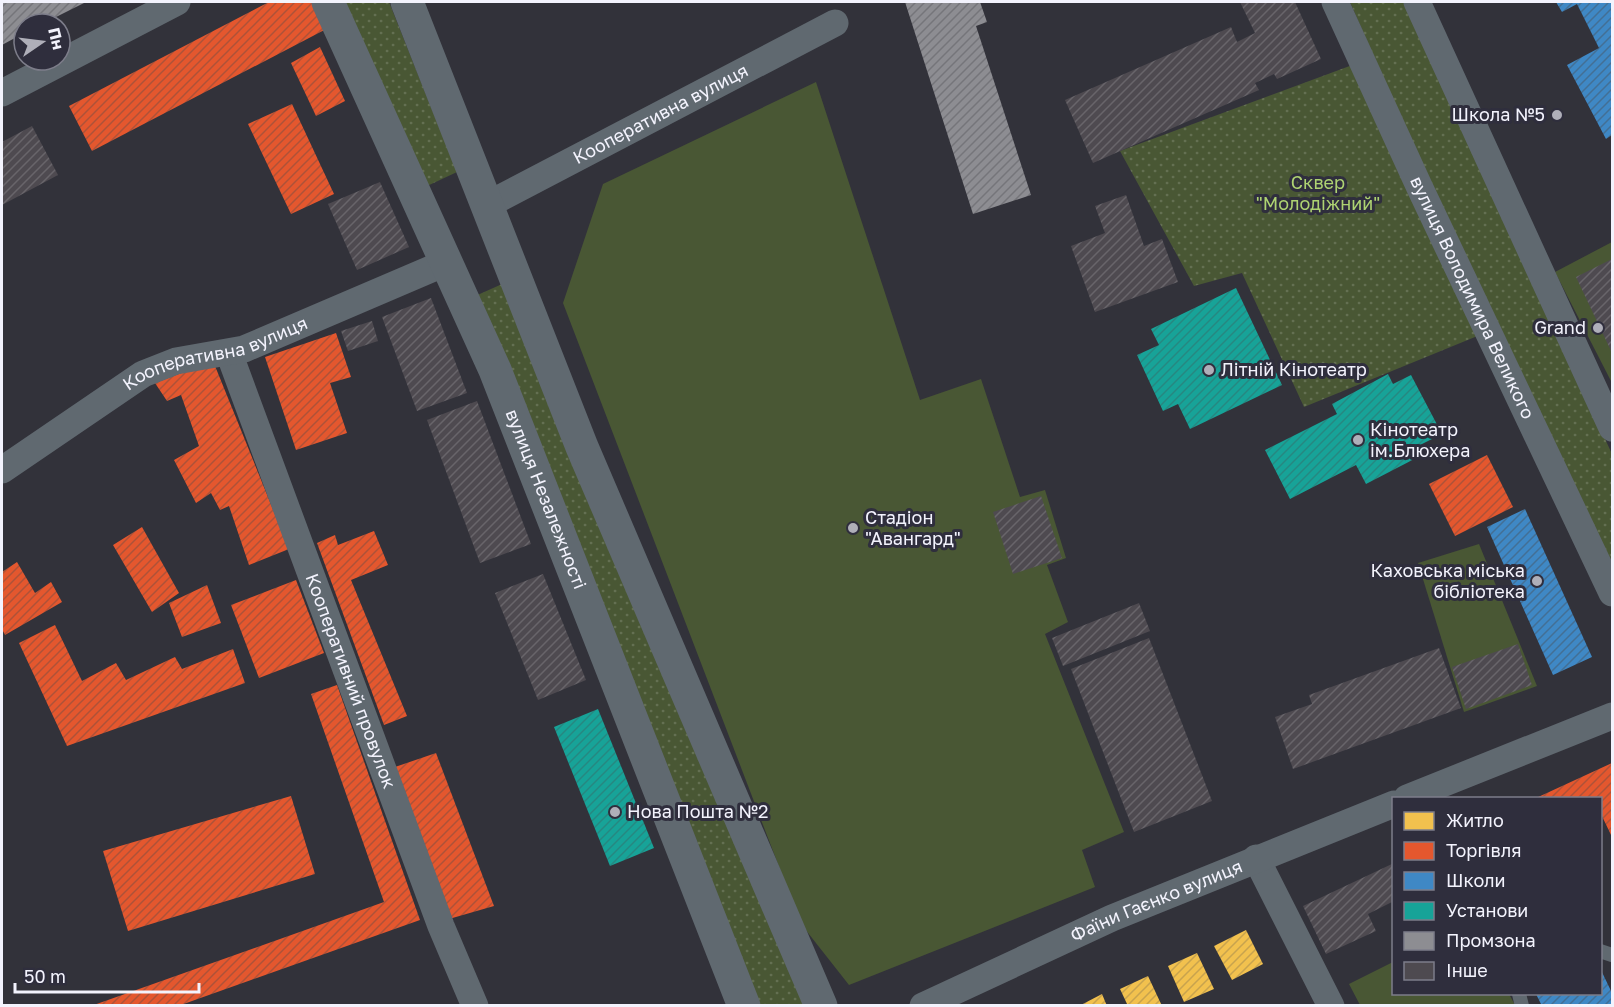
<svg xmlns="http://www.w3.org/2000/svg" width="1614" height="1007" viewBox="0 0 1614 1007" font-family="'Golos Text',sans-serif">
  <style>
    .grass { fill: #495734 }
    .park { fill: url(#park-dots) }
    .homes { fill: url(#homes-hatch) }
    .shops { fill: url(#shops-hatch) }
    .schools { fill: url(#schools-hatch) }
    .public { fill: url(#public-hatch) }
    .industry { fill: url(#industry-hatch) }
    .building { fill: url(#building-hatch) }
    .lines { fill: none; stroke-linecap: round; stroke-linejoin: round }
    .service { stroke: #606970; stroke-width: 14 }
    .minor { stroke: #606970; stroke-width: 27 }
    .tertiary { stroke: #606970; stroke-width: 33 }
    .poi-dot { fill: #afafb9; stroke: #2f2e3d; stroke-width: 2 }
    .labels { text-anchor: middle; stroke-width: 6; stroke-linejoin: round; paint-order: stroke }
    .street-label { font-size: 18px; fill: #f3f3fd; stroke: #2f2e3d }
    .poi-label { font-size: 18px; fill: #f3f3fd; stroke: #2f2e3d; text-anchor: start }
    .park-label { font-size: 18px; fill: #aed372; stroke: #2f2e3d }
  </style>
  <defs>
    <pattern id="park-dots" width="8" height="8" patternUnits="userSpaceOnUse" patternTransform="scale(1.5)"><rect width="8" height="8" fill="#495734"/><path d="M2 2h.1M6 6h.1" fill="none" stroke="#647052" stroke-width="1.8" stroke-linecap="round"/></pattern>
    <pattern id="homes-hatch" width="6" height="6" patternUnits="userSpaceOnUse" patternTransform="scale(1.5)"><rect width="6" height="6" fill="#f2c14e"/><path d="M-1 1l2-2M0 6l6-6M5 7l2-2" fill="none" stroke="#c8a34e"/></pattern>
    <pattern id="shops-hatch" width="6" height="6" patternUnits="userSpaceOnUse" patternTransform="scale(1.5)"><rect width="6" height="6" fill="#e4572e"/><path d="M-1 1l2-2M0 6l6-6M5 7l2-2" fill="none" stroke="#ae5238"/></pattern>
    <pattern id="schools-hatch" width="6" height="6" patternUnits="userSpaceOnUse" patternTransform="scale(1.5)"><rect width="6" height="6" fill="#3f88c5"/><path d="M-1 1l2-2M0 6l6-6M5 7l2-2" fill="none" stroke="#436f95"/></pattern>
    <pattern id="public-hatch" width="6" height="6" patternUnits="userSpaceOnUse" patternTransform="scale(1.5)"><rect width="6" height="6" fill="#17a398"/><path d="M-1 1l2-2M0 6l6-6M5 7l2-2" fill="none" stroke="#268881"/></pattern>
    <pattern id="industry-hatch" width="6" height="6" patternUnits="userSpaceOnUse" patternTransform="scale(1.5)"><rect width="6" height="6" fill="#8d8d92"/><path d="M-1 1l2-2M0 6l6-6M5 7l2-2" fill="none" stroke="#75757a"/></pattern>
    <pattern id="building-hatch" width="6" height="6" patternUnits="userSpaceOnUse" patternTransform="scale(1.5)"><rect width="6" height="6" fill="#4e4a50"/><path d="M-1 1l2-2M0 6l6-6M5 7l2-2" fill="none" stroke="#68656a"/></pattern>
  </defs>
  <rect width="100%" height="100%" fill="#32323a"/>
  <g class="grass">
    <path d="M816,82l104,318 61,-21 39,118 25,-7 21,68 -19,7 21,57 -23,12 79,198 -42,18 13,37 -246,98 -48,-61 -238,-621 40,-119z"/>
    <path d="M1612,242v141l-57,-111z"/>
    <path d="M1479,544l58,142 -73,26 -46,-149z"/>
    <path d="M1393,962l1,32h115l6,11h-155l-11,-21z"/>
  </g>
  <g class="park">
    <path d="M342,2h47l68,170 -32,15z"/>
    <path d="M1350,2h54l208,452v126l-115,-252 -193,79 -62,-134 -48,13 -74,-135 254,-94z"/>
    <path d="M511,280l298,725h-52l-284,-708z"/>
  </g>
  <g class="homes">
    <path d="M1246,930l17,34 -31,16 -18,-34z"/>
    <path d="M1197,953l17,36 -30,13 -16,-36z"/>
    <path d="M1148,976l14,30h-34l-8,-17z"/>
    <path d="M1102,994l5,12h-28z"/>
  </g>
  <g class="shops">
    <path d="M269,2h50l13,24 -240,125 -23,-45z"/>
    <path d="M320,47l25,54 -29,15 -25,-53z"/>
    <path d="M292,104l42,90 -43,20 -43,-90z"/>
    <path d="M336,333l15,44 -21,6 17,50 -51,17 -31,-93z"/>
    <path d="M213,361l76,188 -40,16 -20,-59 -9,4 -9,-17 -15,10 -22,-43 25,-14 -18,-51 -14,6 -12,-18z"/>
    <path d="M1487,455l26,52 -58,29 -26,-52z"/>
    <path d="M142,527l37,66 -27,19 -39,-67z"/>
    <path d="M374,531l14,34 -37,15 56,136 -23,9 -67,-182 18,-8 3,10z"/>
    <path d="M17,562l18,31 16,-11 11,20 -57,33 -3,-6v-57z"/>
    <path d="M296,580l28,73 -65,25 -28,-73z"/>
    <path d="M207,585l14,38 -39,14 -13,-34z"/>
    <path d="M55,625l27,56 34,-18 10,17 49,-23 7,12 51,-20 12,34 -178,63 -48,-103z"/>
    <path d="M337,685l83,235 -242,86h-87l293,-104 -73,-208z"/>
    <path d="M436,753l58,153 -45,13 -54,-152z"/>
    <path d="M1612,763v74l-12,-25v-14h-64z"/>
    <path d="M291,796l24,78 -187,57 -25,-80z"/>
  </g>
  <g class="schools">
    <path d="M1556,2h56v133l-6,4 -39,-74 32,-17 -22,-44 -15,8z"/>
    <path d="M1525,509l67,148 -39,18 -66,-148z"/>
    <path d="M1600,968l12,25v13h-70l-6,-12h64z"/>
  </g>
  <g class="public">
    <path d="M1236,288l46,97 -92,44 -12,-25 -15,7 -26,-56 22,-10 -8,-16z"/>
    <path d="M1388,374l5,10 18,-9 31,59 -22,11 4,9 -58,30 -10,-19 -66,34 -25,-49 72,-36 -5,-10z"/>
    <path d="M598,709l56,139 -44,18 -56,-139z"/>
  </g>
  <g class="industry">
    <path d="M2,2h84l-44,22h-18v9l-22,12z"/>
    <path d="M905,2h75l7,20 -11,4 55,169 -58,19z"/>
  </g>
  <g class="building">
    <path d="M1240,2h55l26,57 -44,20 -3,-5 -19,9 4,7 -166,73 -28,-63 166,-73 6,15 18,-9z"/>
    <path d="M32,126l26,49 -56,30v-63z"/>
    <path d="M380,182l29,65 -52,23 -29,-66z"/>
    <path d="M1126,195l18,51 18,-7 16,43 -83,30 -24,-66 34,-13 -10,-27z"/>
    <path d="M1612,259v94l-36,-76z"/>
    <path d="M431,298l36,95 -50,18 -35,-94z"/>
    <path d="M372,321l6,20 -30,10 -7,-20z"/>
    <path d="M477,401l54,143 -51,19 -53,-143z"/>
    <path d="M1041,496l21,62 -49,16 -20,-62z"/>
    <path d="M543,574l43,106 -48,20 -43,-107z"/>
    <path d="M1139,603l11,28 -87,35 -11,-28z"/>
    <path d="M1149,638l63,163 -78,31 -63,-163z"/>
    <path d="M1518,644l14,41 -66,24 -14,-42z"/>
    <path d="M1439,648l22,60 -168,61 -18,-52 37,-13 -3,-9z"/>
    <path d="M1394,863v38l-26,13 8,17 -50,23 -23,-48z"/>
  </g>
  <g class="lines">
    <g class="service">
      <path d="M1600,951l12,4"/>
      <path d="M1519,994l3,12"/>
    </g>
    <g class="minor">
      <path id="s1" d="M1335,2l84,184 193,407"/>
      <path d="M1417,2l195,426"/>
      <path d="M2,93l175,-91"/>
      <path id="s2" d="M487,205l348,-182"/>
      <path id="s3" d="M229,353l212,573 34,80"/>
      <path id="s4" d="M2,470l141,-96 33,-13 68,-12 201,-86"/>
      <path d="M1407,798l205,-82"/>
      <path d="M1256,858l75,148"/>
      <path id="s5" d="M923,1006l189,-88 282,-114"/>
    </g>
    <g class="tertiary">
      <path id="s6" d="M328,2l167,368 249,636"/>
      <path d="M407,2l175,445 239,559"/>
    </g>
  </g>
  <g class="poi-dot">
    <circle cx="1557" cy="115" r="6"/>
    <circle cx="1598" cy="328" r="6"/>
    <circle cx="1209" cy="370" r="6"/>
    <circle cx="1358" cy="440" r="6"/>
    <circle cx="853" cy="528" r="6"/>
    <circle cx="1537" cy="581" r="6"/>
    <circle cx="615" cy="812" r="6"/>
  </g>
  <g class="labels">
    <g class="street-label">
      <text dy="6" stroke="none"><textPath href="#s2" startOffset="196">Кооперативна вулиця</textPath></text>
      <text dy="6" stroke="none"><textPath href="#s1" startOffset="326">вулиця Володимира Великого</textPath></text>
      <text dy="6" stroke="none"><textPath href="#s4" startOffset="246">Кооперативна вулиця</textPath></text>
      <text dy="6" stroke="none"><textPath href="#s6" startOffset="543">вулиця Незалежності</textPath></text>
      <text dy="6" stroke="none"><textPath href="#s3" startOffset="350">Кооперативний провулок</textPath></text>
      <text dy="6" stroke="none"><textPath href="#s5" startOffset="256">Фаїни Гаєнко вулиця</textPath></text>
    </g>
    <g class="poi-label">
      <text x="1545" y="121" text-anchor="end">Школа №5</text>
      <text x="1586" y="334" text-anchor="end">Grand</text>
      <text x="1221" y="376">Літній Кінотеатр</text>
      <text x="1370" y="436">Кінотеатр<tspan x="1370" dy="21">ім.Блюхера</tspan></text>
      <text x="865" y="524">Стадіон<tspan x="865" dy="21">"Авангард"</tspan></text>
      <text x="1525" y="577" text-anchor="end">Каховська міська<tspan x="1525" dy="21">бібліотека</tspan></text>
      <text x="627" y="818">Нова Пошта №2</text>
    </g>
    <g class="park-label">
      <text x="1318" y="189">Сквер<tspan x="1318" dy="21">"Молодіжний"</tspan></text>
    </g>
  </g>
  <rect width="1614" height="1007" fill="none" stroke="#f3f3fd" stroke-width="6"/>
  <rect x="1392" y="797" width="210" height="198" fill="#2f2e3d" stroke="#7d7d8a" stroke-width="1.5"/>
  <rect x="1404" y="812" width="30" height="18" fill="#f2c14e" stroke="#7d7d8a" stroke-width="1.5"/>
  <text x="1446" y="827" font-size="18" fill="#f3f3fd">Житло</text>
  <rect x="1404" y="842" width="30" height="18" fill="#e4572e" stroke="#7d7d8a" stroke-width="1.5"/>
  <text x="1446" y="857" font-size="18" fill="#f3f3fd">Торгівля</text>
  <rect x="1404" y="872" width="30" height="18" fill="#3f88c5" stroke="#7d7d8a" stroke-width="1.5"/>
  <text x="1446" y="887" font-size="18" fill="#f3f3fd">Школи</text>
  <rect x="1404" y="902" width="30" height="18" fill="#17a398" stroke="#7d7d8a" stroke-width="1.5"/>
  <text x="1446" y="917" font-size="18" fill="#f3f3fd">Установи</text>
  <rect x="1404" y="932" width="30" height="18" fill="#8d8d92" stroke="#7d7d8a" stroke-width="1.5"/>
  <text x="1446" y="947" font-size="18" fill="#f3f3fd">Промзона</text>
  <rect x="1404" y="962" width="30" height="18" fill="#4e4a50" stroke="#7d7d8a" stroke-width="1.5"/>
  <text x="1446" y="977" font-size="18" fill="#f3f3fd">Інше</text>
  <g transform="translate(42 42) rotate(76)"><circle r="28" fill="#2f2e3d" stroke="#7d7d8a" stroke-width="1.5"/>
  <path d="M0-4.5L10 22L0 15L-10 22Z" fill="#afafb9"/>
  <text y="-9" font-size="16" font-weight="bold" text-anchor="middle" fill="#f3f3fd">Пн</text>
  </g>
  <path d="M15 983v9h184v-9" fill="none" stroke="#f3f3fd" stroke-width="3"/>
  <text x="24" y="983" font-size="18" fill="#f3f3fd" stroke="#2f2e3d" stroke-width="4.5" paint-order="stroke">50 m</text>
</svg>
